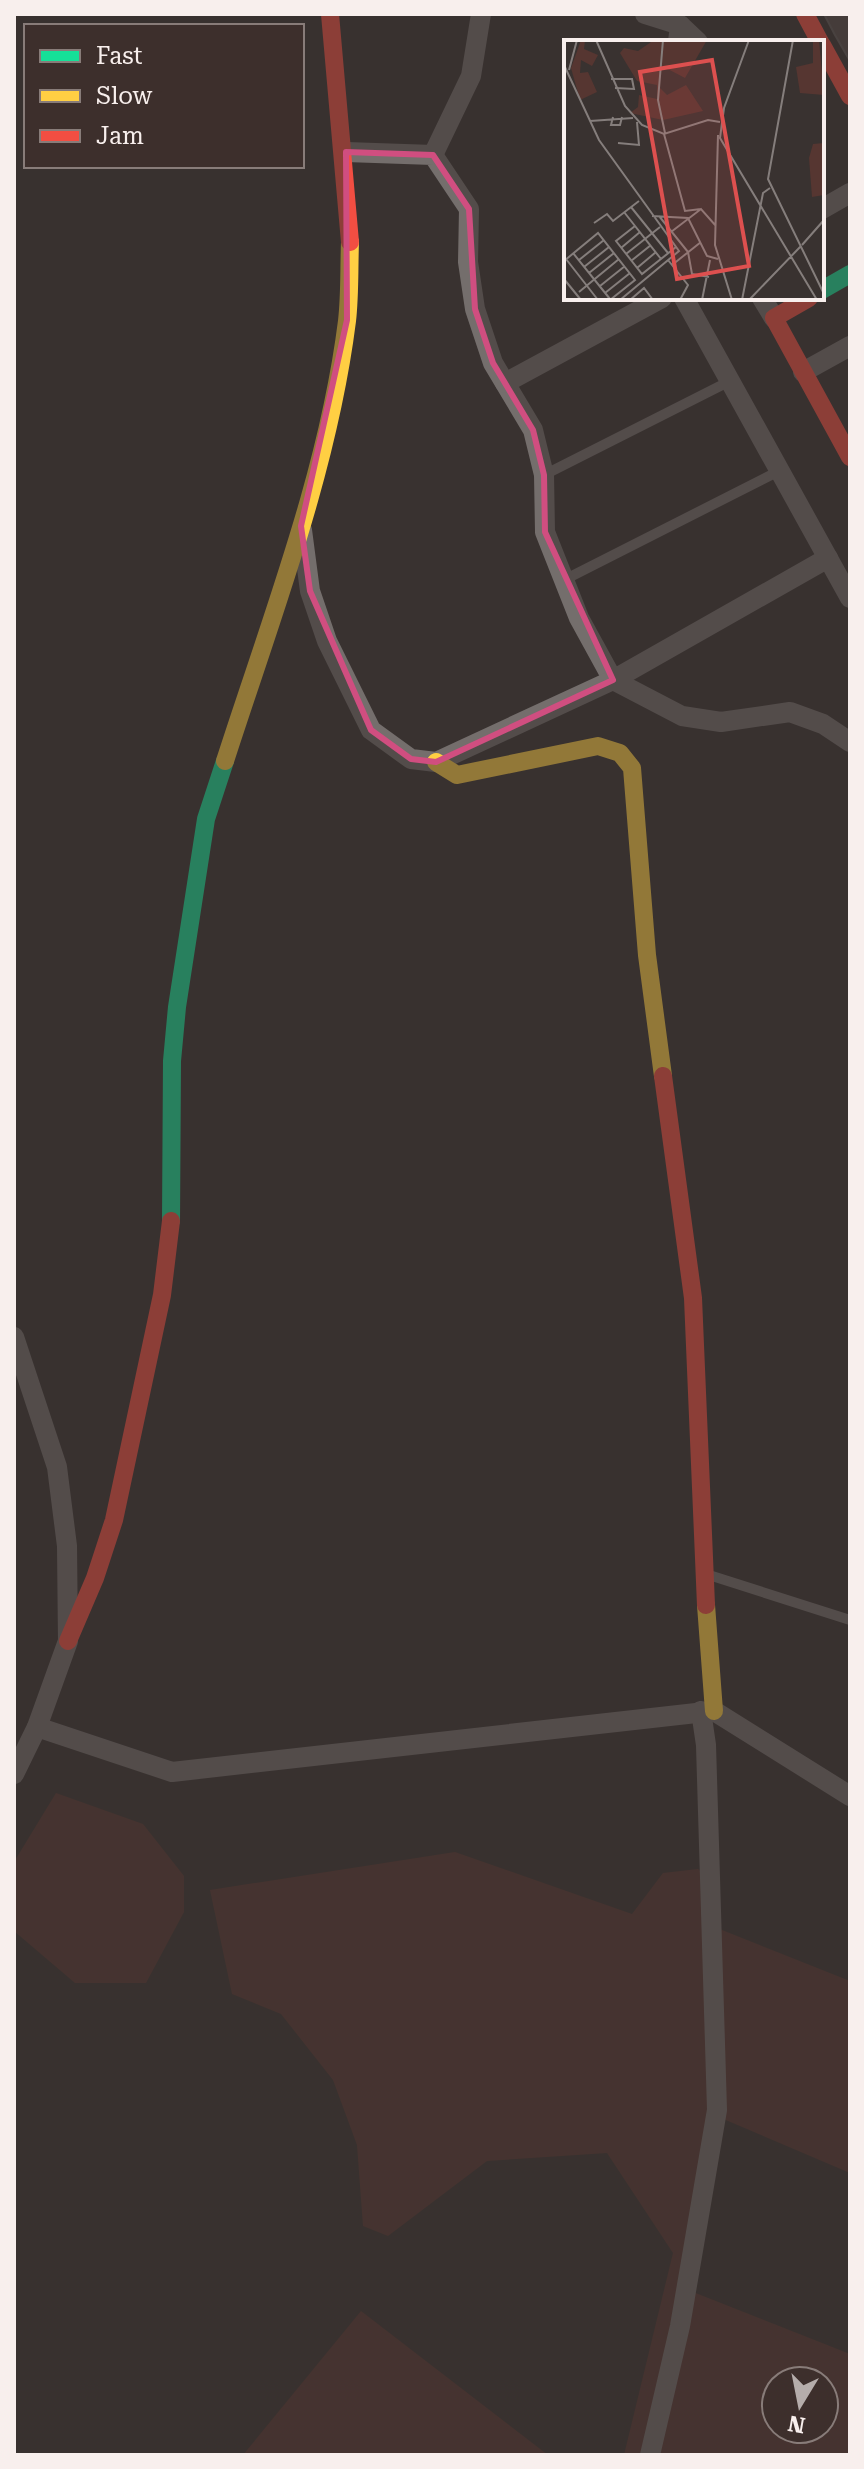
<svg xmlns="http://www.w3.org/2000/svg" width="864" height="2469" viewBox="0 0 864 2469" font-family="'Roboto Serif',serif">
  <style>
    .green { fill: #563631; fill-rule: evenodd }
    .building { fill: #564a47; stroke: #5e5856; stroke-width: 2 }
    .lines { fill: none; stroke-linecap: round; stroke-linejoin: round }
    .lane { stroke: #746e6c; stroke-width: 10 }
    .street { stroke: #746e6c; stroke-width: 20 }
    .fast { stroke: #16e098; stroke-width: 18 }
    .slow { stroke: #ffcf43; stroke-width: 18 }
    .jam { stroke: #f24e42; stroke-width: 18 }
    .marked { fill: none; stroke: #d04e80; stroke-width: 6; stroke-linejoin: round }
    .inset-road { fill: none; stroke: #857e7c; stroke-width: 2 }
    .view { fill: #dd504f; fill-opacity: 0.15; stroke: #dd504f; stroke-width: 4 }
    .inset-edge { fill: none; stroke: #f8efed; stroke-width: 4 }
  </style>
  <rect width="100%" height="100%" fill="#393230"/>
  <g class="green">
    <path d="M56,1793l87,31 41,52v36l-38,71h-71l-61,-52v-69z"/>
    <path d="M455,1852l177,62 31,-41 35,-4 20,17 -1,42 133,53v192l-129,-55 -28,174 157,62v101h-226l49,-202 -66,-100 -120,8 -99,75 -25,-10 -6,-81 -24,-65 -52,-66 -49,-20 -22,-104zM776,2381h48v48h-48z"/>
    <path d="M361,2311l187,144h-305z"/>
  </g>
  <path class="building" d="M824,14h26v47l-15,-26z"/>
  <g class="lines">
    <g class="lane">
      <path d="M544,475l186,-94"/>
      <path d="M564,580l215,-109"/>
      <path d="M709,1575l141,45"/>
    </g>
    <g class="street">
      <path d="M645,14l35,11 -2,17"/>
      <path d="M680,25l18,17"/>
      <path d="M346,152l87,3 36,54 -1,53 7,47 18,54 40,67 11,45 1,57 34,86 34,62 69,36 39,6 69,-10 33,12 27,18"/>
      <path d="M433,155l38,-79 10,-62"/>
      <path d="M822,209l28,-16"/>
      <path d="M684,298l166,300"/>
      <path d="M762,298l12,20"/>
      <path d="M803,372l47,-26"/>
      <path d="M505,383l157,-85"/>
      <path d="M302,530l8,61 17,50 44,89 40,29 25,3 177,-82 215,-122"/>
      <path d="M14,1337l43,130 10,79 1,95 -31,86 -23,47"/>
      <path d="M37,1727l135,45 542,-61 136,85"/>
      <path d="M650,2455l30,-129 37,-216 -11,-365 -5,-34"/>
    </g>
    <g class="fast">
      <path d="M822,290l28,-16"/>
      <path d="M171,1221l1,-160 5,-54 29,-188 19,-58"/>
    </g>
    <g class="slow">
      <path d="M225,761c46,-143 103,-289 122,-440 3,-26 2,-53 3,-79"/>
      <path d="M436,762l21,13 141,-29 22,7 12,15 15,187 16,121"/>
      <path d="M706,1605l8,106"/>
    </g>
    <g class="jam">
      <path d="M330,14l20,228"/>
      <path d="M805,14l15,28"/>
      <path d="M822,45l28,51"/>
      <path d="M809,298l-35,20 76,139"/>
      <path d="M663,1076l30,222 13,307"/>
      <path d="M68,1641l27,-63 19,-58 48,-225 9,-74"/>
    </g>
  </g>
  <path d="M0 0H864V2469H0ZM346,152l87,3 36,54 6,100 18,54 40,67 11,45 1,57 68,148 -177,82 -25,-3 -40,-29 -61,-139 -9,-65 46,-206z" fill="#393230" fill-opacity=".55" fill-rule="evenodd"/>
  <path class="marked" d="M346,152l87,3 36,54 6,100 18,54 40,67 11,45 1,57 68,148 -177,82 -25,-3 -40,-29 -61,-139 -9,-65 46,-206z"/>
  <g transform="translate(564 40)">
    <rect width="260" height="260" fill="#393230"/>
    <path d="M17,0h4l-1,9 14,6 -6,11 -11,-6 -1,13 8,-1 9,20 -17,8 -9,-32zM90,0h53l-22,38 -23,-12 -3,21 8,8 19,-10 17,26 -40,9 -33,-7 8,-6 1,-12 18,4v-14l-20,-4 -17,-28 4,-5 14,3zM249,0h6l5,55 -24,-2 -4,-26 17,-4zM260,103v52l-12,2 -3,-39 4,-14z" fill="#563631"/>
    <path class="inset-road" d="M32,0l29,66 17,19 22,9 44,-14 12,2M99,0l-5,60 7,33M185,0l-25,68 -4,30 97,162M229,0l-25,139 56,115M0,25l35,75 80,111 -59,49M5,30l8,-30M47,39h21l2,10 -19,-1M49,77l-2,8h9l2,-8M26,81l43,-3M100,94l21,77 16,-2M154,95l-3,110 17,55M54,103l21,2 -2,-23M67,167l37,46M60,172l37,47M88,176l36,2 19,38 11,3M95,176l29,36 4,22 17,3M30,183l13,-9 6,7 26,-20M71,186l-19,15 26,33 34,-27M107,192l30,-23 15,17M238,205l22,-25M57,208l19,-16M9,213l37,46M62,214l34,-27M2,219l32,41M15,220l25,-20M104,220l20,25 -8,15M0,221l34,-28 37,47 -25,20M67,221l20,-16M108,225l29,-23M20,227l25,-20M73,228l19,-16M25,233l25,-20M0,239l17,21M36,246l25,-20M15,252l40,-33M41,253l25,-20M66,260l14,-12 9,12M138,260l8,-40M178,260l21,-107 7,-5M185,260l52,-54"/>
    <path class="view" d="M148,20l37,206 -72,13 -37,-207z"/>
    <rect width="260" height="260" class="inset-edge"/>
  </g>
  <rect width="864" height="2469" fill="none" stroke="#f8efed" stroke-width="32"/>
  <rect x="24" y="24" width="280" height="144" fill="#3d2f2c" stroke="#887c79" stroke-width="2"/>
  <rect x="40" y="50" width="40" height="12" fill="#16e098" stroke="#887c79" stroke-width="2"/>
  <text x="96" y="64" font-size="24" fill="#f8efed">Fast</text>
  <rect x="40" y="90" width="40" height="12" fill="#ffcf43" stroke="#887c79" stroke-width="2"/>
  <text x="96" y="104" font-size="24" fill="#f8efed">Slow</text>
  <rect x="40" y="130" width="40" height="12" fill="#f24e42" stroke="#887c79" stroke-width="2"/>
  <text x="96" y="144" font-size="24" fill="#f8efed">Jam</text>
  <g transform="translate(800 2405) rotate(190)"><circle r="38" fill="#3d2f2c" stroke="#887c79" stroke-width="2"/>
  <path d="M0-6L14 30L0 20L-14 30Z" fill="#b5adab"/>
  <text y="-12" font-size="22" font-weight="bold" text-anchor="middle" fill="#f8efed">N</text>
  </g>
</svg>
